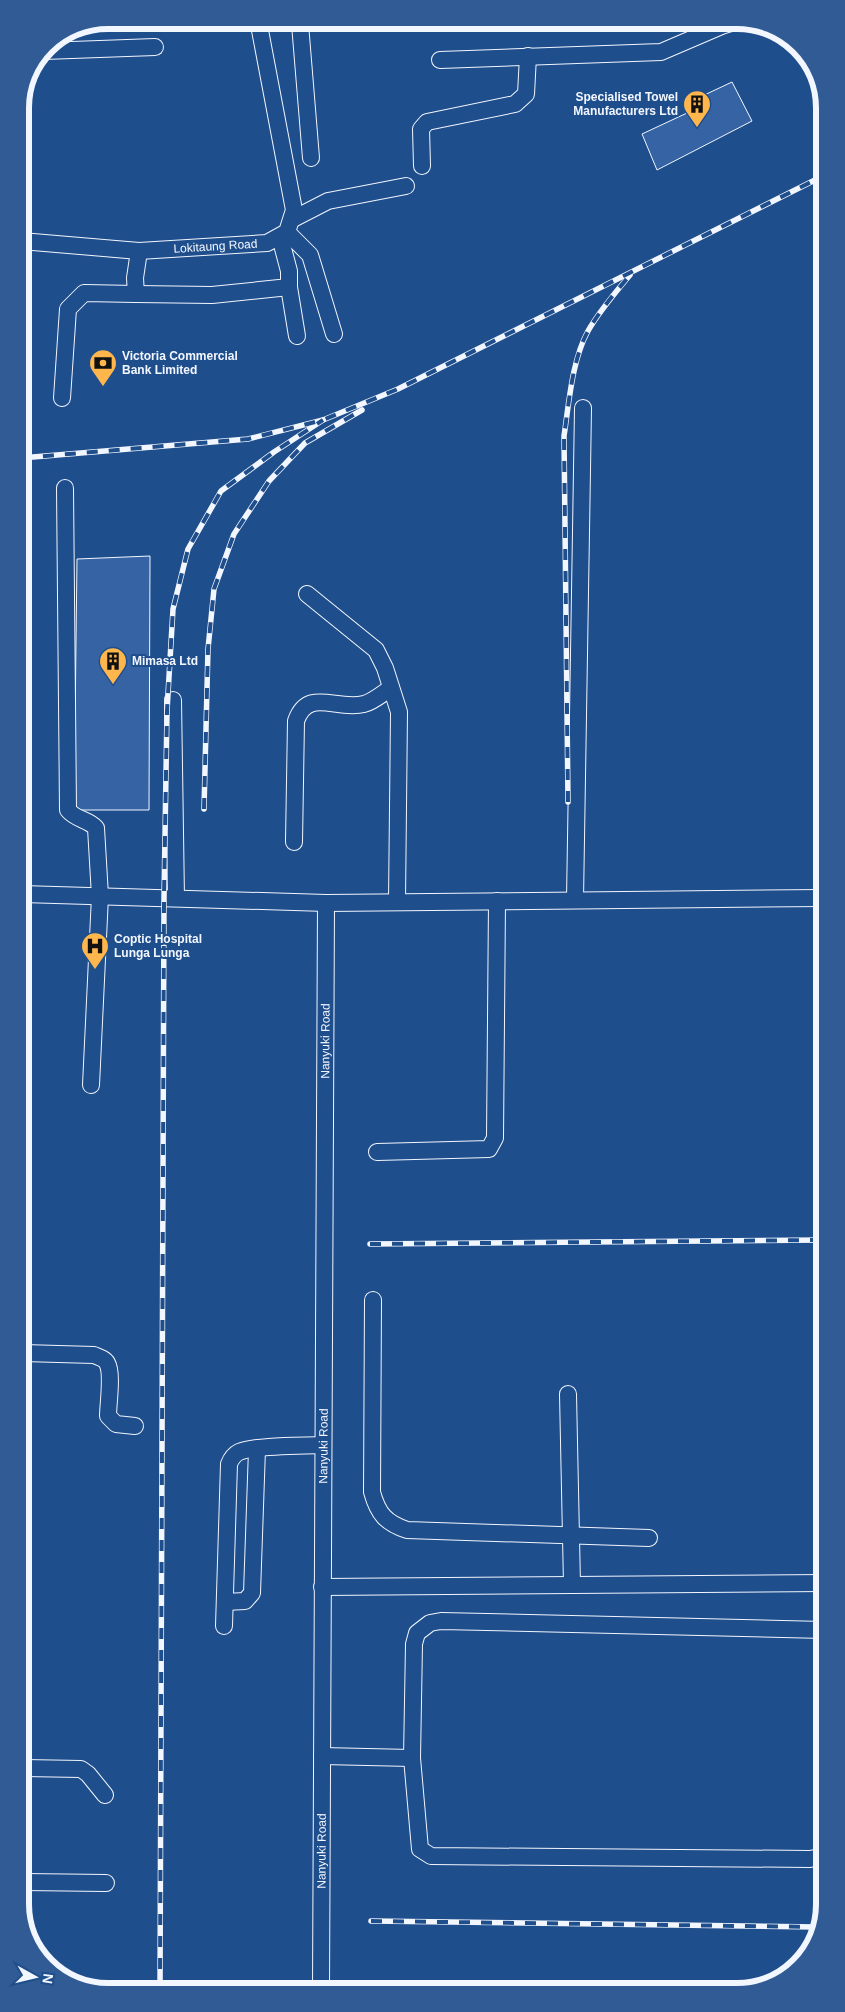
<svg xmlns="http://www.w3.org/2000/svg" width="845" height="2012" viewBox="0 0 845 2012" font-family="Helvetica,sans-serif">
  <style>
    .building { fill: #3563a3; stroke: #f2f6ff }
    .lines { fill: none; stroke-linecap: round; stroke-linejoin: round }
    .minor-casing { stroke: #f2f6ff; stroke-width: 18 }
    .minor { stroke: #1f4e8c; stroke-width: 16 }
    .rail-casing { stroke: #f2f6ff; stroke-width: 5.5 }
    .rail { stroke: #1f4e8c; stroke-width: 4; stroke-dasharray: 11; stroke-linecap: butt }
    .labels { text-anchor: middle; stroke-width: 4; stroke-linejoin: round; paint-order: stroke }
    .poi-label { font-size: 12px; font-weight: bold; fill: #f2f6ff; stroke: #1f4e8c; text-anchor: start }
    .street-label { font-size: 12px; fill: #f2f6ff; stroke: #1f4e8c }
    .rim { fill: none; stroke: #f2f6ff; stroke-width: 6 }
  </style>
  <rect width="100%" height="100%" fill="#1f4e8c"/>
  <g class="building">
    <path d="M732,82l20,39 -95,49 -15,-36 60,-28 -4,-8z"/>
    <path d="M150,556l-1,254h-75l3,-251z"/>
  </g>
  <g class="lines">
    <g class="minor-casing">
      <g id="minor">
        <path d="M300,24l11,134"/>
        <path d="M44,51l111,-4"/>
        <path d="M440,60l221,-8 63,-27 17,-5"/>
        <path d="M422,166l-1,-37 6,-7 88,-18 11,-10 2,-38"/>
        <path d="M293,219l35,-18 78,-15"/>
        <path d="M287,232l23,23 24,79"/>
        <path id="s1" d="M21,241l118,10 128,-8 20,-11 7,-22 -35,-185"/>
        <path d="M289,287l8,49"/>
        <path d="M136,294l76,1 77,-8v-16l-9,-34"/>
        <path d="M62,398l6,-89 16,-16 52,1 -1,-16 4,-27"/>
        <path d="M65,488l3,322c8,10 20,9 28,18l4,68 -9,189"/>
        <path d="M307,594l69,56 9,18 14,44 -2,190"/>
        <path d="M173,700l3,198"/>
        <path d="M294,842l2,-121c12,-34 40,-10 68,-17 9,-2 19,-11 27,-16"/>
        <path d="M22,894l304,9 496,-5"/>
        <path d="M575,900l8,-492"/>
        <path d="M377,1152l112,-3 6,-11 2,-237"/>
        <path d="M373,1300l-1,192c6,22 14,31 35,38l242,8"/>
        <path d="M23,1353l71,2c5,2 11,4 13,8 6,10 1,41 1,53l8,8 19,2"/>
        <path d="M568,1394l4,191"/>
        <path d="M322,1587l502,-4"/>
        <path d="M225,1602l20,-1 7,-8 5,-144"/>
        <path d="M224,1626l5,-162c2,-5 4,-9 10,-12 17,-7 63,-6 84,-7"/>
        <path d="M824,1630l-383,-9 -11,2 -13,10 -3,11 -2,114 8,91 11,7 379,3 15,-3"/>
        <path d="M322,1756l90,2"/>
        <path d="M24,1768l57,1 7,5 17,21"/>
        <path d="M24,1882l82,1"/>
        <path id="s2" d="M321,1990l5,-1087"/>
      </g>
    </g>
    <use href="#minor" class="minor"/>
    <g class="rail-casing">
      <g id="rail">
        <path d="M21,458l227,-19 75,-19 75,-31 423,-212"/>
        <path d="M568,802l-4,-366c5,-33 8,-76 24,-105 12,-21 27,-38 42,-56"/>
        <path d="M204,809l4,-160 6,-60 20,-55 35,-53 36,-38 57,-33"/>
        <path d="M370,1244l453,-4"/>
        <path d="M371,1921l446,6"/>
        <path d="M160,1991l4,-1093 3,-187 6,-102 15,-60 33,-58 53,-39 49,-32"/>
      </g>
    </g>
    <use href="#rail" class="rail"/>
  </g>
  <defs>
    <g id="building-pin" transform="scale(1.4375)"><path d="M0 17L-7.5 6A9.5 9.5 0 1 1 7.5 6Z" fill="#ffb74d" stroke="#1f4e8c"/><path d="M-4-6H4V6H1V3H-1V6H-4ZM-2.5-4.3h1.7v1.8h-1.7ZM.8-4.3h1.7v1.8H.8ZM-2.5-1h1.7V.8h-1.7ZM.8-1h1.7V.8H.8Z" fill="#111"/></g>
    <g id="bank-pin" transform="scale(1.4375)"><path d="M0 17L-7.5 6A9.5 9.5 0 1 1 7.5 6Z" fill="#ffb74d" stroke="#1f4e8c"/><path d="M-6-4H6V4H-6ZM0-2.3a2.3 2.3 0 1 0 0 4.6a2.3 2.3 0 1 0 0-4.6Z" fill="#111"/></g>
    <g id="hospital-pin" transform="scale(1.4375)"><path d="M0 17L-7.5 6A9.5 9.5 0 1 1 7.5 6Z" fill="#ffb74d" stroke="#1f4e8c"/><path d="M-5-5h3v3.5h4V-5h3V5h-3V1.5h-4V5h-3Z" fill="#111"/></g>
  </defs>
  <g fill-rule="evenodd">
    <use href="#building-pin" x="697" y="104"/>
    <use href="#bank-pin" x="103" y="363"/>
    <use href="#building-pin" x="113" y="661"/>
    <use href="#hospital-pin" x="95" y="946"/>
  </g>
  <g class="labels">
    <g class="poi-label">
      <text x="678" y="101" text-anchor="end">Specialised Towel<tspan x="678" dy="14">Manufacturers Ltd</tspan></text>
      <text x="122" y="360">Victoria Commercial<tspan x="122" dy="14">Bank Limited</tspan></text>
      <text x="132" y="665">Mimasa Ltd</text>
      <text x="114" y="943">Coptic Hospital<tspan x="114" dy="14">Lunga Lunga</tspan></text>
    </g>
    <g class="street-label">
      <text dy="4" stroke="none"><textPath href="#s1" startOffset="195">Lokitaung Road</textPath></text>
      <text dy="4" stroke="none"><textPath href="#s2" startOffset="949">Nanyuki Road</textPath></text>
      <text dy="4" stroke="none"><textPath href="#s2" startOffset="544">Nanyuki Road</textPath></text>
      <text dy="4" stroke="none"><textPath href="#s2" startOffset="139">Nanyuki Road</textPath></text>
    </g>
  </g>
  <path d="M0 0H845V2012H0ZM108 29H737A79 79 0 0 1 816 108V1904A79 79 0 0 1 737 1983H108A79 79 0 0 1 29 1904V108A79 79 0 0 1 108 29Z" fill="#305b95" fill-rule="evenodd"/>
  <path class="rim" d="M108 29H737A79 79 0 0 1 816 108V1904A79 79 0 0 1 737 1983H108A79 79 0 0 1 29 1904V108A79 79 0 0 1 108 29Z"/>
  <g transform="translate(35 1977) rotate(98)" stroke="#1f4e8c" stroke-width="4" paint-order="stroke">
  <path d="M0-4L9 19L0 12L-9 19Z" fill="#f2f6ff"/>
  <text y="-8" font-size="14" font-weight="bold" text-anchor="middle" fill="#f2f6ff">N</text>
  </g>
</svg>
